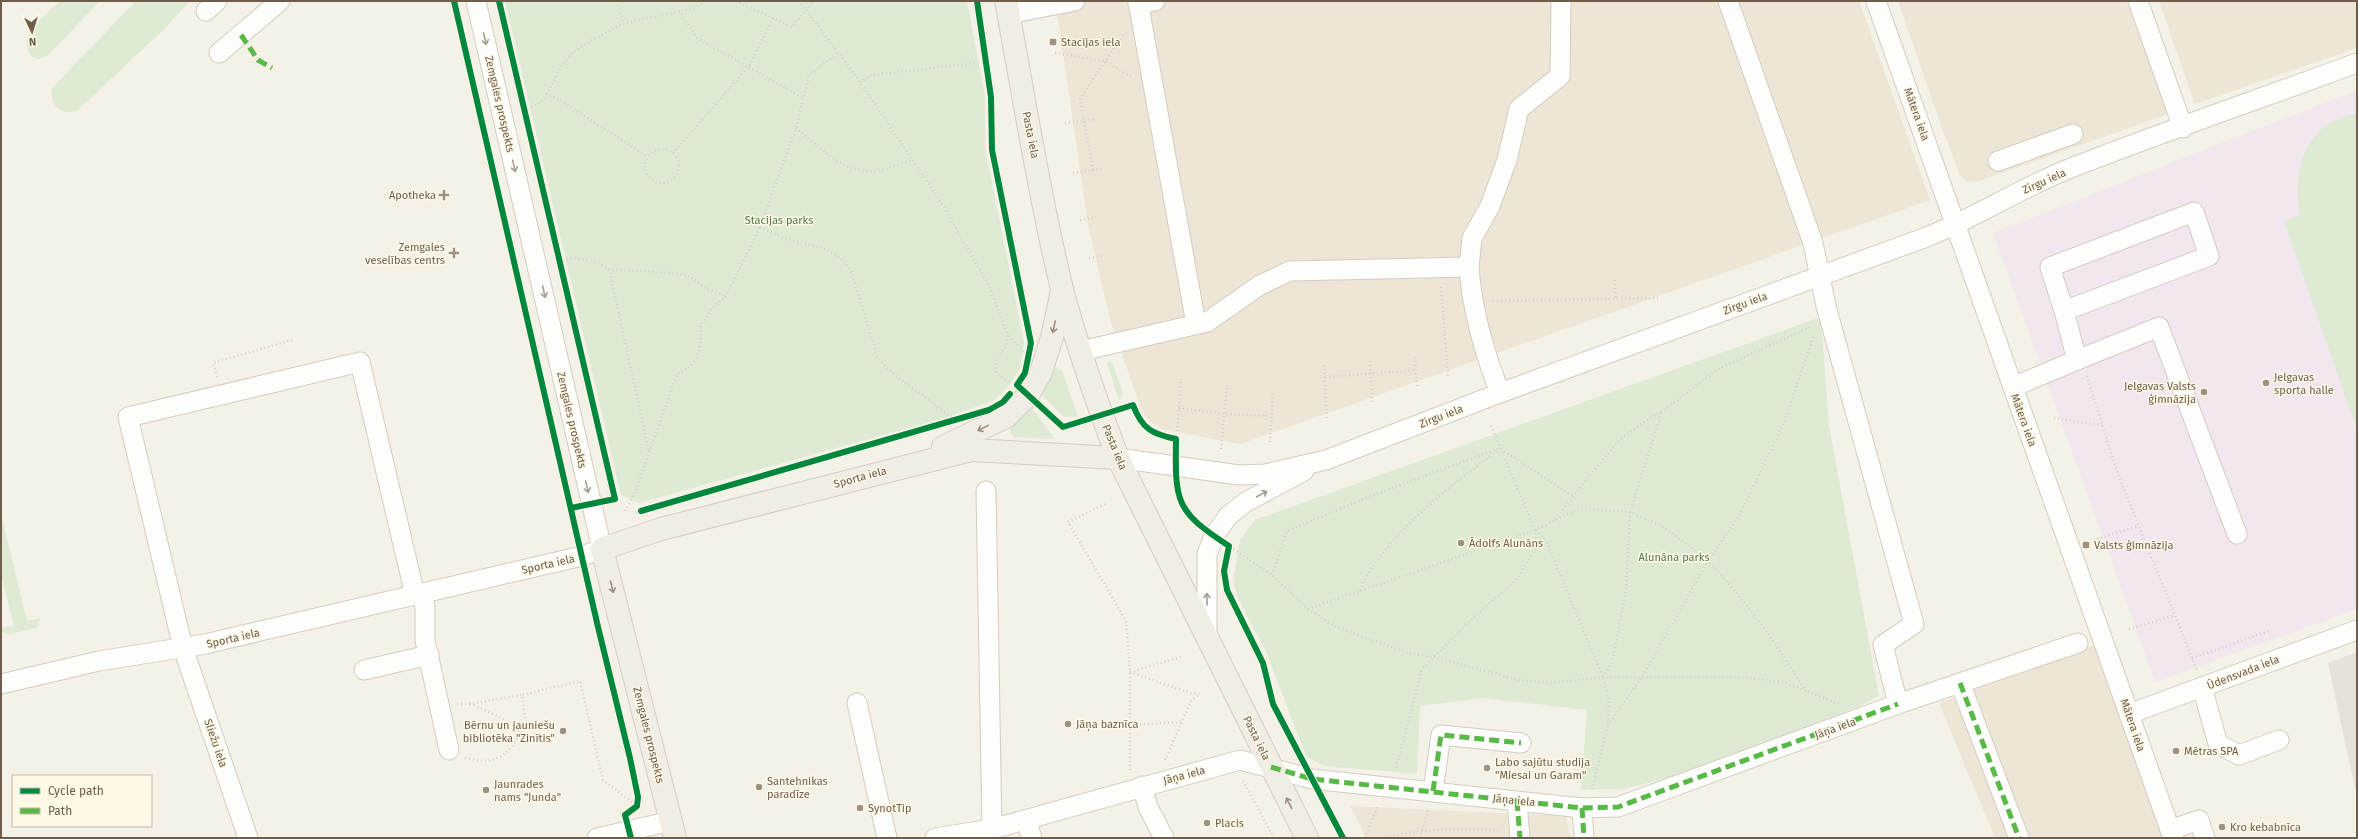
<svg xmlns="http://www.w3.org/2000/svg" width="2358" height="839" viewBox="0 0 2358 839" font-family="'Fira Sans',sans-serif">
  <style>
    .residential { fill: #ede5d5 }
    .industrial { fill: #e6e2d9 }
    .education { fill: #f2e7ef }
    .green { fill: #deead3 }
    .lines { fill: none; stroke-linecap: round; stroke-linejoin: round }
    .minor-casing { stroke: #d3cdc3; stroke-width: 21 }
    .major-casing { stroke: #d3cdc5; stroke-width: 24 }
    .path { stroke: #d6d0c9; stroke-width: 2.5; stroke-dasharray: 1 3; stroke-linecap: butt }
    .minor { stroke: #fdfdfb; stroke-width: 19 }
    .major { stroke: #f0ede4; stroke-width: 22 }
    .quiet { stroke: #58b947; stroke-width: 5; stroke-dasharray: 10 5; stroke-linecap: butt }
    .cycleway-casing { stroke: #fdf8e8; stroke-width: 8 }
    .cycleway { stroke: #00873e; stroke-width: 6 }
    .oneway { stroke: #a79d91 }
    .oneway2 { stroke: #9c8f81 }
    .poi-dot { fill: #9d9182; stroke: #fdf8e8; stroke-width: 1.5 }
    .labels { text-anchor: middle; stroke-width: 3; stroke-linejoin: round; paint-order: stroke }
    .poi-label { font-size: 11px; fill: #6e5d4b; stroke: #fdf8e8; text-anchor: start }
    .street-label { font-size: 11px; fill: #6e5d4b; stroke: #fdf8e8 }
    .park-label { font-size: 11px; fill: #507948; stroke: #fdf8e8 }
  </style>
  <rect width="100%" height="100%" fill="#f4f1e7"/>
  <g class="residential">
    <path d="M1052,1h807l71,199 -690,244 -79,-15 -11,-7 -8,-10 -32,-93 -22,-94 -30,-206z"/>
    <path d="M1898,1h233l40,112 -195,69 -10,-1 -7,-8 -18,-48z"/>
    <path d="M2159,1h198v47l-162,56z"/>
    <path d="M2095,645l68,193h-168l-56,-135z"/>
    <path d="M1350,806l216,10 5,22h-205z"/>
  </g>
  <path class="industrial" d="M2357,652v146l-29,-135z"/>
  <path class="education" d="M2357,90v519l-202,73 -162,-449z"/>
  <g class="green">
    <path d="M60,1h40l-52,54 -9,4 -7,-2c-18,-21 14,-42 28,-56z"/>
    <path d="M136,1h54l-28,30 -84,79c-15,7 -30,-5 -26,-22z"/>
    <path d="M505,1h462l18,95v52l39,194 -4,26 -10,17 -15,15 -51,18 -305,85 -18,-8z"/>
    <path d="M2357,113v317l-73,-209 16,-6c-8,-46 4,-92 57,-102z"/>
    <path d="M1821,317l8,109 50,270 -21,11 -76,31 -113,40 -47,11 -41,1 6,-80 -104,-12 -63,8 -3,68 -93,-8 -18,-10 -39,-102 -28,-54 -6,-19 7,-41 15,-20z"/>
    <path d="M1109,362l4,2 10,30 -4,6 -12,-37z"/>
    <path d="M1056,368l6,2 16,47h-14l-24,-24 9,-12 3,-11z"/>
    <path d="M1032,408l23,31 -41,-2 -3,-4 -1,-6z"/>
    <path d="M1,514l26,107 14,-3 -5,10 -26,6 -9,-3v-3l13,-2 -13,-52z"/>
  </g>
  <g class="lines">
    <g class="minor-casing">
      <g id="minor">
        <path d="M1138,1l58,323"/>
        <path d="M1728,1l85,242 13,63 88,318 -31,21 15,59"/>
        <path d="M1876,1l297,837"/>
        <path d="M2138,1l45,127"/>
        <path d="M1138,4l17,-3"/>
        <path d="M206,11l11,-10"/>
        <path d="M1008,14l67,-13"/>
        <path d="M219,53l61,-52"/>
        <path d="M1998,161l75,-27"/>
        <path d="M1469,267l3,-29 18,-32 17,-46 12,-51 41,-33 1,-75"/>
        <path d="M1081,351l126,-29 53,-37 30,-14 179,-4c3,44 15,85 31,126"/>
        <path d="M2077,360l82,-33 78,207"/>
        <path d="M2013,387l64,-27 -13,-49 -14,-44 144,-55 15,44 -145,55"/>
        <path d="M1118,458l121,17 26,-1 61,-14 174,-67 424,-155c49,-19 93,-48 142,-68 96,-38 194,-71 291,-107"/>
        <path d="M986,491l6,338"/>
        <path d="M422,593l3,14v33l24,110"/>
        <path d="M1207,638v-84l7,-18 14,-20 18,-14 58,-31"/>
        <path d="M364,670l65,-15"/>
        <path d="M1960,683l59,155"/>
        <path d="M1,684l98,-23 106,-17 377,-88 20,-7 -126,-548"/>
        <path d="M2202,687l16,57 21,11 40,-15"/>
        <path d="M857,703l30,135"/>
        <path d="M2129,714l228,-84"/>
        <path d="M1142,786l6,21 16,31"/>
        <path d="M1433,791l8,-56 80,8"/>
        <path d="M1517,801l3,37"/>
        <path d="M1582,808l2,30"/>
        <path d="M1026,820l6,18"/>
        <path d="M2170,830l29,-10 6,18"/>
        <path d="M248,838l-65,-190 -55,-231 232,-55 55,233"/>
        <path d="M597,838l74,-17"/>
        <path d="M935,838l57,-9 248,-69 72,19 270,29 36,-1 280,-103 180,-61"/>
      </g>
    </g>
    <g class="major-casing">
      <g id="major">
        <path d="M1006,1c18,96 33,193 56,288 15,57 35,114 56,169l189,380"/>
        <path d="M943,447l63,-30 22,-22 13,-23 11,-35 10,-46"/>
        <path d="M675,838l-73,-289 59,-20 310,-79 147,8"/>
      </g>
    </g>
    <g class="path">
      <path d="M617,1l6,22"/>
      <path d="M736,1l56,26 22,-26"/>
      <path d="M799,1l59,78 81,120 48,83 21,53 -2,12 -10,12 -1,12 8,8 8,3"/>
      <path d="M679,11l18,27 106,60"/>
      <path d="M1055,53l50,8 28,17"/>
      <path d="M860,82l12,-7 115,-13"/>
      <path d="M546,94l14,6 88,57"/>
      <path d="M524,110c5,-2 13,-4 17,-8 13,-15 16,-36 32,-49 13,-11 29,-18 44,-26 18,-10 78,-13 87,-26"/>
      <path d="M1065,123l31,-4"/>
      <path d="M796,128c22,18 49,47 81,43 12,-2 24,-8 36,-11"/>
      <circle cx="662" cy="166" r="17"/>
      <path d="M673,153l76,-87 24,-48"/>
      <path d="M1093,170l-13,-71 44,-66"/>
      <path d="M1073,173l32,-5"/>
      <path d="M1080,220l16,-3"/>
      <path d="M760,227c9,4 18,9 26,12 29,9 47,5 65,32l27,87 14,15 62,46"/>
      <path d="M1089,258l14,-2"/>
      <path d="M559,261l14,-3 19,3 17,8 67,4 15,4 16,12 18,7"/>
      <path d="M609,269l40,182"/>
      <path d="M1615,280l1,19"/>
      <path d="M1441,287l7,89"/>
      <path d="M1493,301l165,-3"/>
      <path d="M1009,336l17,18"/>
      <path d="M1415,357l2,31"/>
      <path d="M1370,361l2,43"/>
      <path d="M1324,365l3,56"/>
      <path d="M2087,376l30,96 80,198"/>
      <path d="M217,377l-4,-14 79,-23"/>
      <path d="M1325,377l91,-7"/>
      <path d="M1042,408l21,19"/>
      <path d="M1179,408l46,6 45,2"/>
      <path d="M2054,418l48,7"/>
      <path d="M1270,442l3,-52"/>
      <path d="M1176,447l5,-68"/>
      <path d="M1221,449l6,-64"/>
      <path d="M1501,449l72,47"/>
      <path d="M1177,486c2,14 9,30 21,39"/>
      <path d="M1105,504l-37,18 58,99 4,51v100"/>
      <path d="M625,511l10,-18 42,-119 13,-7 7,-10 4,-15v-17l12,-18 13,-11 34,-69 36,-99 13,-53 29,-22"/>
      <path d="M636,513l5,-2"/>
      <path d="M1555,519l62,-77 21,-16 34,-22 46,-35 94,-43"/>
      <path d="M1536,530l11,13 56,134 6,25 -1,23 -16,64"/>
      <path d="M2097,539l41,-13"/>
      <path d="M1230,547l42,28 36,34 26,17 74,27 27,4 83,23 35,3 50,-6h140l40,5 56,22"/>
      <path d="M1272,575l15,-44 84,-35 129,-48"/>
      <path d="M1358,594c6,-12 12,-25 20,-35 33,-43 76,-76 119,-108"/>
      <path d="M1308,609l227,-79 45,-22 50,4 35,16 43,33 21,23 37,46 40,61"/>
      <path d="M2129,629l44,-13"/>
      <path d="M2192,658l77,-27"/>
      <path d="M1130,672l60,21 10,1"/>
      <path d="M1130,672l51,-15"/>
      <path d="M1603,677l9,-14 14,-73 4,-78 32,-101"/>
      <path d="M457,704h12l52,-9"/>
      <path d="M470,704c20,8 36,14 51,30"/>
      <path d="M1128,725l54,-3"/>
      <path d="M1608,725l33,-47 67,-117 31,-45 45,-93 30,-88"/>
      <path d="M465,758c34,9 46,-6 61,-34l-4,-29 58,-14 23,99 34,26"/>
      <path d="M1165,760l27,-61 8,-5"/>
      <path d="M1396,768l26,-99 52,-52 43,-38 20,-33 -2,-16 -44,-104"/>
      <path d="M1243,781l31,57"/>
      <path d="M1365,838l13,-33"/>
      <path d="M1386,838c37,-11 76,-9 115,-8"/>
      <path d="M1420,838l8,-28"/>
    </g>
    <use href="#minor" class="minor"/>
    <use href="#major" class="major"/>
    <g class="quiet">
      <path d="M241,35l17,25 14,8"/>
      <path d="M1960,683l59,155"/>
      <path d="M1271,767l41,12 270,29 36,-1 280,-103"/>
      <path d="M1433,791l8,-56 80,8"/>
      <path d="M1517,801l3,37"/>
      <path d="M1582,808l2,30"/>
    </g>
    <g class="cycleway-casing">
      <g id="cycleway">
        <path d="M454,1l144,626 32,131 8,39 -1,9 -12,9 6,23"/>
        <path d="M499,1l116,498 -44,9"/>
        <path d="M977,1l14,96 1,53 39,193 -6,30 -8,12 46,42 70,-22c9,24 19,29 43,34 -1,63 -1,72 53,107l-5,25 3,19 36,73 10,41 70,134"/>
        <path d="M641,511l348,-101 14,-8 7,-8"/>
      </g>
    </g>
    <use href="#cycleway" class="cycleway"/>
  </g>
  <defs><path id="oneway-shaft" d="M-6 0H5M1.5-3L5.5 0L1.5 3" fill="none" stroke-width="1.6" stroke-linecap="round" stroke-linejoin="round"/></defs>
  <g class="oneway">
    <use href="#oneway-shaft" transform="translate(485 39) rotate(77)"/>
    <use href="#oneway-shaft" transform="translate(514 166) rotate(77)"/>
    <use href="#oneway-shaft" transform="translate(544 292) rotate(77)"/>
    <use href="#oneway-shaft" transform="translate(587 487) rotate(77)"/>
    <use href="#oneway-shaft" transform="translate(1262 494) rotate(-28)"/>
    <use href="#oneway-shaft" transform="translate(1207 599) rotate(-91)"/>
  </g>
  <g class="oneway2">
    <use href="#oneway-shaft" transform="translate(1054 327) rotate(102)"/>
    <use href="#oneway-shaft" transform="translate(983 428) rotate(154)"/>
    <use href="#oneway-shaft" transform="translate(612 587) rotate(76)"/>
    <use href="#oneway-shaft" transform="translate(1289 803) rotate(-117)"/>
  </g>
  <g class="poi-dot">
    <rect x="1049" y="38" width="8" height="8" rx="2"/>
    <path d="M442 189h4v4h4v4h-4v4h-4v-4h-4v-4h4z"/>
    <path d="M452 247h4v4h4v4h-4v4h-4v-4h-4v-4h4z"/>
    <circle cx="2266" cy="383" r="4"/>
    <circle cx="2204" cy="392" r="4"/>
    <circle cx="1461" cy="543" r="4"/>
    <rect x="2082" y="541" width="8" height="8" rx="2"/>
    <circle cx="1068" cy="724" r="4"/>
    <circle cx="563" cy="731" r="4"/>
    <circle cx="2176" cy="751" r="4"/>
    <circle cx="1487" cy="768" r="4"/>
    <circle cx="759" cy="787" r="4"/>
    <circle cx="486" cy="790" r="4"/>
    <circle cx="860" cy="808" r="4"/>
    <circle cx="1207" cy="823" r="4"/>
    <circle cx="2222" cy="827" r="4"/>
  </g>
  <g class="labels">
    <g class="poi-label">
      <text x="1061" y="46">Stacijas iela</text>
      <text x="436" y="199" text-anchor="end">Apotheka</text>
      <text x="445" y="251" text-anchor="end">Zemgales<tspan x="445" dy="13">veselības centrs</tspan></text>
      <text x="2274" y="381">Jelgavas<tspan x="2274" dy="13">sporta halle</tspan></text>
      <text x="2196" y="390" text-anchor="end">Jelgavas Valsts<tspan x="2196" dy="13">ģimnāzija</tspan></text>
      <text x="1469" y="547">Ādolfs Alunāns</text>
      <text x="2094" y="549">Valsts ģimnāzija</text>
      <text x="1076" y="728">Jāņa baznīca</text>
      <text x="555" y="729" text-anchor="end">Bērnu un jauniešu<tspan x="555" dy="13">bibliotēka "Zinītis"</tspan></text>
      <text x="2184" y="755">Mētras SPA</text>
      <text x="1495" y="766">Labo sajūtu studija<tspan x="1495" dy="13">"Miesai un Garam"</tspan></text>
      <text x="767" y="785">Santehnikas<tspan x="767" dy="13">paradīze</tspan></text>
      <text x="494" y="788">Jaunrades<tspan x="494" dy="13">nams "Junda"</tspan></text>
      <text x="868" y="812">SynotTip</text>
      <text x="1215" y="827">Placis</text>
      <text x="2230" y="831">Kro kebabnīca</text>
    </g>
    <g class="street-label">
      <text transform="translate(500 104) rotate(77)" y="4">Zemgales prospekts</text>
      <text transform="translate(1917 114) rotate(70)" y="4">Mātera iela</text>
      <text transform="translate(1031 135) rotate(79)" y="4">Pasta iela</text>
      <text transform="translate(2044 181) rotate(-24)" y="4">Zirgu iela</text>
      <text transform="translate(1745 303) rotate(-20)" y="4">Zirgu iela</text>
      <text transform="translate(1441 416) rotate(-21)" y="4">Zirgu iela</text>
      <text transform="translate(572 420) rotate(77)" y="4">Zemgales prospekts</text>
      <text transform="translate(2024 420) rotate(70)" y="4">Mātera iela</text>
      <text transform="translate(1115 447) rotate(68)" y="4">Pasta iela</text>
      <text transform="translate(860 477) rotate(-15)" y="4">Sporta iela</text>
      <text transform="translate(548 564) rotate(-13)" y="4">Sporta iela</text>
      <text transform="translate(233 638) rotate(-13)" y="4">Sporta iela</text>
      <text transform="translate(2243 672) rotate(-21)" y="4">Ūdensvada iela</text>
      <text transform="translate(2133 725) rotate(71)" y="4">Mātera iela</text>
      <text transform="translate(1835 728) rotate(-20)" y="4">Jāņa iela</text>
      <text transform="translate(649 735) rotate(76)" y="4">Zemgales prospekts</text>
      <text transform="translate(1257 738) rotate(64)" y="4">Pasta iela</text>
      <text transform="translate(216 743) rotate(71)" y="4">Sliežu iela</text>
      <text transform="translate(1184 775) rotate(-15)" y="4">Jāņa iela</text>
      <text transform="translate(1514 800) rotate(6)" y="4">Jāņa iela</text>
    </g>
    <g class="park-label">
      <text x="779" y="224">Stacijas parks</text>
      <text x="1674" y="561">Alunāna parks</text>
    </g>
  </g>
  <rect width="2358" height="839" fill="none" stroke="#6e5d4b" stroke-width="4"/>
  <rect x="12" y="775" width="140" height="52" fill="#fdf8e8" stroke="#c4baa9"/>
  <rect x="20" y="788" width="20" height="6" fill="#00873e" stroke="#c4baa9"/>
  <text x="48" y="795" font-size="12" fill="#6e5d4b">Cycle path</text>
  <rect x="20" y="808" width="20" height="6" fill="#58b947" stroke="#c4baa9"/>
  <text x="48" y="815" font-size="12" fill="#6e5d4b">Path</text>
  <g transform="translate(32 32) rotate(176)" stroke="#fdf8e8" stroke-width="3" paint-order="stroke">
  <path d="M0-3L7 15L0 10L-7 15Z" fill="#6e5d4b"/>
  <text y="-6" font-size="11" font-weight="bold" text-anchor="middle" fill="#6e5d4b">N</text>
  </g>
</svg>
